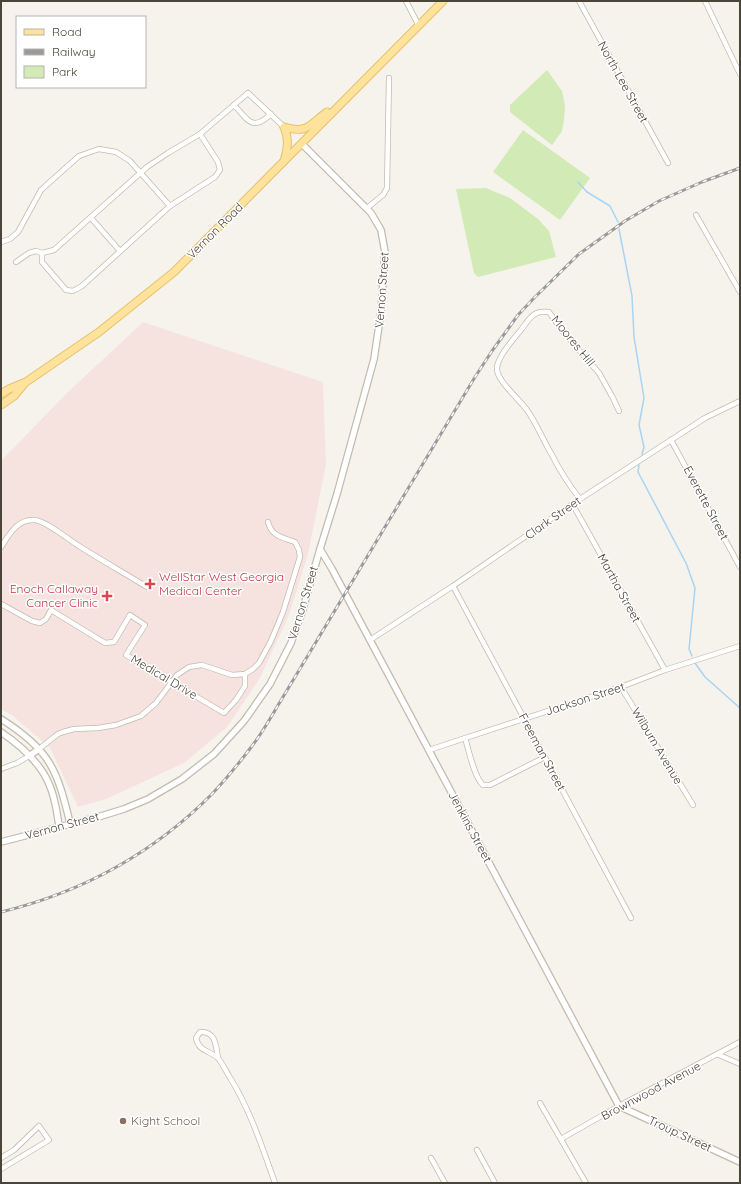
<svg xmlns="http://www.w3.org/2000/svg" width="741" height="1184" viewBox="0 0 741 1184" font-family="Quicksand,sans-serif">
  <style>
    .medical { fill: #f6e3e0 }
    .green { fill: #d2eab5 }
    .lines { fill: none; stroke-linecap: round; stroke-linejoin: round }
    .stream { stroke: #a9d4f2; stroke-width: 1.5 }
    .minor-casing { stroke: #c2bbae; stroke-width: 6 }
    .tertiary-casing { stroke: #c2bbae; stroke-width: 8 }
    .primary-casing { stroke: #e6c16a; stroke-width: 9 }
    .minor { stroke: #fff; stroke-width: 4.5 }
    .tertiary { stroke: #fff; stroke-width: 5.5 }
    .primary { stroke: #ffe39c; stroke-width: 7 }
    .rail-casing { stroke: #9a9a9a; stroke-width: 3 }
    .rail { stroke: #fff; stroke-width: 1.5; stroke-dasharray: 4.5; stroke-linecap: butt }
    .health-dot { fill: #e0444e; stroke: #fff; stroke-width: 1.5 }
    .education-dot { fill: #8d6e63; stroke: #fff; stroke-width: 1.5 }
    .labels { text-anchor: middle; stroke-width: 3; stroke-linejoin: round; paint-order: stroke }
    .street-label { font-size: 12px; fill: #4b4439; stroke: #fff }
    .health-label { font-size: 12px; fill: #be3a42; stroke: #fff; text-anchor: start }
    .education-label { font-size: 12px; fill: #785e54; stroke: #fff; text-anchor: start }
  </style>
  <rect width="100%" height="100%" fill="#f6f3ec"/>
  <path class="medical" d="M143,322l180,60 3,82 -18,90 -19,61 -29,63 -33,49 -43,36 -78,36 -28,8 -28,-59 -37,-32 -12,-7v-248l65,-67z"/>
  <g class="green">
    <path d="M547,70l15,21 3,15 -1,14 -2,11 -10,14 -42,-33v-7z"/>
    <path d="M523,130l67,48 -30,42 -67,-48z"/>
    <path d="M486,188l24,10 28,21 11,12 7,26 -78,20 -4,-4 -18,-84z"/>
  </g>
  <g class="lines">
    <g class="stream">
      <path d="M578,182l9,10 23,14 8,16"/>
      <path d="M619,229l13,67 2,41 10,61 -5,27 5,22 -2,7"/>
      <path d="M639,465l-1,7 48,91 9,25 -6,61 3,7"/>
      <path d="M695,663l10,14 35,31"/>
    </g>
    <g class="minor-casing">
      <g id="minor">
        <path d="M406,1l13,25"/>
        <path d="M579,1l89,162"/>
        <path d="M705,1l35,73"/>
        <path d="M234,105c14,15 18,27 37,9"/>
        <path d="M367,208l16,-13 4,-7 2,-110"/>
        <path d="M696,215l44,77"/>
        <path d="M91,218l29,33"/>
        <path d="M1,242l9,-3 8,-7 23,-42 38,-34 20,-7 17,3 14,9 40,45"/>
        <path d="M42,253v9l24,28 7,1 9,-5 88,-80 45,-29 5,-7 -2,-8 -18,-28"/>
        <path d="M16,262l13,-9 7,-2 6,2 12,-3 93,-83 21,-14 32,-19 48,-41 36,34"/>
        <path d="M671,440l69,127"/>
        <path d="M580,499c-11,-14 -20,-28 -28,-44 -9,-15 -15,-31 -25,-45 -7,-10 -31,-30 -30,-42 0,-10 17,-30 24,-38 9,-12 12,-20 28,-18l15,21 35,40 14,25 6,13"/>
        <path d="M573,505l92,165"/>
        <path d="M1,547c8,-12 16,-28 33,-27 11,0 35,20 45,26 22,14 45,27 68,41"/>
        <path d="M453,586l178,332"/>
        <path d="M1,604l31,17 8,2 6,-4 5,-9 54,33 9,-1 16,-27 15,10 -19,30 98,58 12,-13 9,-14v-12"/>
        <path d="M370,640l83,-54 127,-87 125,-81 35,-17"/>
        <path d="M621,687l72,118"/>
        <path d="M465,738c4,13 9,39 18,47h7l55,-28"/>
        <path d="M39,749l19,-15 5,-2 11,-3 24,-1 18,-3 25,-9 15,-13 21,-28 12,-8 13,-2 30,10 13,-1 8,-5 6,-6 12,-22 12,-29 17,-55 -1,-7 -4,-8c-13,-5 -23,-5 -27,-20"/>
        <path d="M429,750l192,-63 44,-17 75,-24"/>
        <path d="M1,769l16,-6 12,-7"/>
        <path d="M719,1055l21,9"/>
        <path d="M218,1058c-2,-12 -2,-27 -18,-26l-4,6c3,14 13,12 22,20 4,5 8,13 11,18 21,33 33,71 46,107"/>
        <path d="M540,1103l46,80"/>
        <path d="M561,1139l58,-33 121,-64"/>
        <path d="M477,1150l18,33"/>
        <path d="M1,1158l13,-8 25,-24 10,14 -48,29"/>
        <path d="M431,1158l14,25"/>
      </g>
    </g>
    <g class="tertiary-casing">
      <g id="tertiary">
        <path d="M320,549l12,20 287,537 121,56"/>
        <path d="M1,719c49,31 56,50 69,104"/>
        <path d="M1,732c19,13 39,30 48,52 6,13 8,28 10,42"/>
        <path d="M29,756l10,-7"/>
        <path d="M1,842l97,-25 26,-8 24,-10 34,-20 32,-25 30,-33 26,-37 21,-41 11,-31 18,-63 17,-55 37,-135 7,-47 4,-60 -4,-22 -10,-17 -69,-69"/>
      </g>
    </g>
    <g class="primary-casing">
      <g id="primary">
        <path d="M284,127c24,7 25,-2 43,-15"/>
        <path d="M284,127c5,13 4,20 0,34"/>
        <path d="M1,394l8,-5 17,-7 73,-50 75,-60 269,-271"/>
        <path d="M1,405l13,-9 10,-12"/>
      </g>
    </g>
    <use href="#minor" class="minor"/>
    <use href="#tertiary" class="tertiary"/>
    <use href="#primary" class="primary"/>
    <g class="rail-casing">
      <path id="rail" d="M1,912c82,-20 153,-59 212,-119 14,-15 27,-31 39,-47 11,-14 19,-29 28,-44l195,-325 17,-26 26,-36 17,-18 44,-43 46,-33 34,-20 43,-19 38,-14"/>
    </g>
    <use href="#rail" class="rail"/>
  </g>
  <g class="health-dot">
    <path d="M148 578h4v4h4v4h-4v4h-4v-4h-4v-4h4z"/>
    <path d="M105 590h4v4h4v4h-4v4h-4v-4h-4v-4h4z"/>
  </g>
  <circle class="education-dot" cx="123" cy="1121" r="4"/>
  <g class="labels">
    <g class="street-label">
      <text transform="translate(623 82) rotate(61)" y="4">North Lee Street</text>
      <text transform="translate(215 231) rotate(-45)" y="4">Vernon Road</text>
      <text transform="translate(382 290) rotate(-86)" y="4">Vernon Street</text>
      <text transform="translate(573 341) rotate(51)" y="4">Moores Hill</text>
      <text transform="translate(706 503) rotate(62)" y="4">Everette Street</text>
      <text transform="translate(553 518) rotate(-35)" y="4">Clark Street</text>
      <text transform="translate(619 588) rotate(61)" y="4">Martha Street</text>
      <text transform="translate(303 603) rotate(-73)" y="4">Vernon Street</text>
      <text transform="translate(164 677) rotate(31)" y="4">Medical Drive</text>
      <text transform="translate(585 699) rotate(-18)" y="4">Jackson Street</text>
      <text transform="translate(657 746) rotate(59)" y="4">Wilburn Avenue</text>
      <text transform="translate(542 752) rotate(62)" y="4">Freeman Street</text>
      <text transform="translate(62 826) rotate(-15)" y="4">Vernon Street</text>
      <text transform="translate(470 827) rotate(62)" y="4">Jenkins Street</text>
      <text transform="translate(651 1091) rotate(-28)" y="4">Brownwood Avenue</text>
      <text transform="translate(680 1134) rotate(25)" y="4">Troup Street</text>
    </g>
    <g class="health-label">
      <text x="159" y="581">WellStar West Georgia<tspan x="159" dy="14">Medical Center</tspan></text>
      <text x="98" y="593" text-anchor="end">Enoch Callaway<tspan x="98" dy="14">Cancer Clinic</tspan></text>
    </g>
    <g class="education-label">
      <text x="131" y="1125">Kight School</text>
    </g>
  </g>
  <rect width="741" height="1184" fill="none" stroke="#4b4439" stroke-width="4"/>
  <rect x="16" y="16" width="130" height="72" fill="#ffffff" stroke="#b7b4b0"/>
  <rect x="24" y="29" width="20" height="6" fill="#ffe39c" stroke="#b7b4b0"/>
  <text x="52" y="36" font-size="12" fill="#4b4439">Road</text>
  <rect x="24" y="49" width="20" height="6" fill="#9a9a9a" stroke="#b7b4b0"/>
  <text x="52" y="56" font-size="12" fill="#4b4439">Railway</text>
  <rect x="24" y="66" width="20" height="12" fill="#d2eab5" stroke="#b7b4b0"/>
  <text x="52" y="76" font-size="12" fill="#4b4439">Park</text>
</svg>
